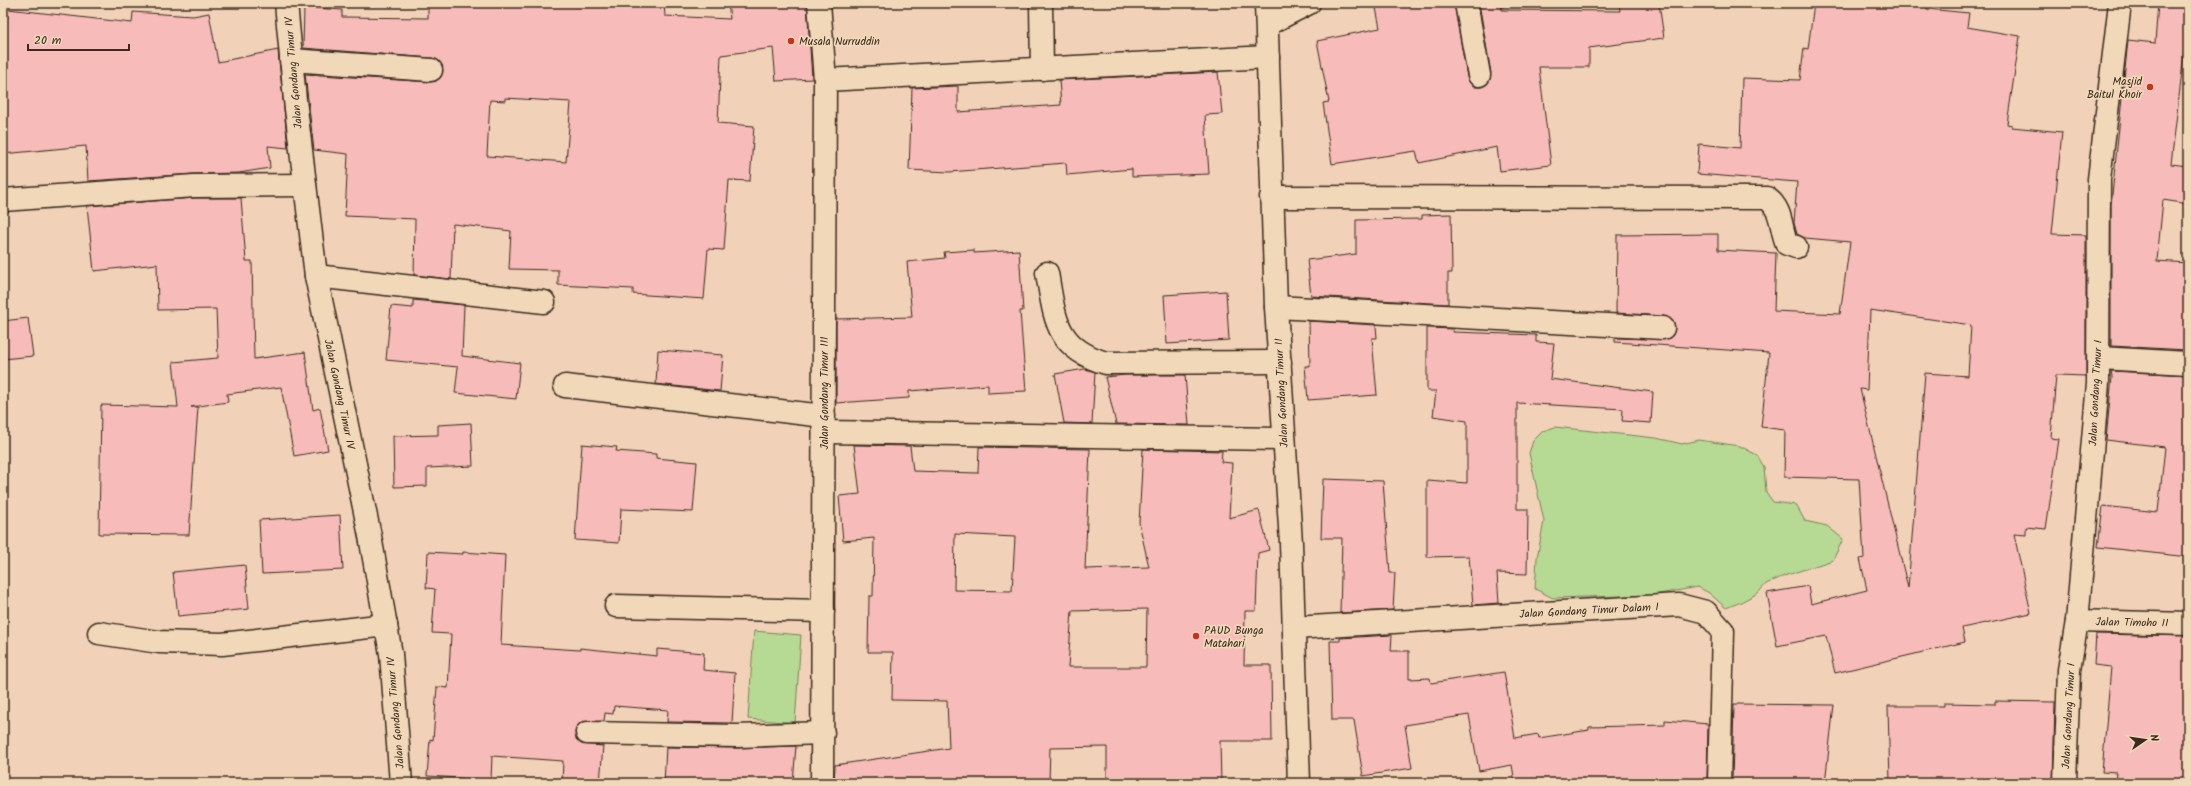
<svg xmlns="http://www.w3.org/2000/svg" width="2191" height="786" viewBox="0 0 2191 786" font-family="Kalam,sans-serif">
  <style>
    .green { fill: #b6d993; stroke: #788258 }
    .building { fill: #f7bbb9; stroke: #3b2a1e; fill-rule: evenodd }
    .lines { fill: none; stroke-linecap: round; stroke-linejoin: round }
    .minor-casing { stroke: #3b2a1e; stroke-width: 25 }
    .minor { stroke: #f0d8b8; stroke-width: 22 }
    .poi-dot { fill: #c8321e; stroke: #f0d8b8; stroke-width: 1.5 }
    .labels { text-anchor: middle; stroke-width: 3.5; stroke-linejoin: round; paint-order: stroke }
    .poi-label { font-size: 11px; fill: #3b2a1e; stroke: #f0d8b8; text-anchor: start }
    .street-label { font-size: 11px; fill: #3b2a1e; stroke: #f0d8b8 }
  </style>
  <rect width="100%" height="100%" fill="#f1d2b8"/>
  <filter id="ink" filterUnits="userSpaceOnUse"><feTurbulence type="fractalNoise" baseFrequency=".025" numOctaves="2"/><feDisplacementMap in="SourceGraphic" scale="8" xChannelSelector="R" yChannelSelector="G"/><feConvolveMatrix kernelMatrix="1 2 1 2 8 2 1 2 1" color-interpolation-filters="sRGB"/></filter>
  <g filter="url(#ink)">
    <g class="green">
      <path d="M1555,427l101,11 26,6 17,-4 41,6 17,9 7,12 2,25 7,10 23,3 9,16 22,5 16,13 -10,21 -49,16 -18,8 -8,9 -17,9 -15,6 -17,-15 -11,-6 -45,8 -100,3 -18,-9 2,-31 7,-37 -15,-68 4,-12 10,-10z"/>
      <path d="M754,631l47,4 -6,88 -47,-4z"/>
    </g>
    <g class="building">
      <path d="M428,3h236l1,13 65,3 -2,-16h79l5,76 -36,2 -3,-33 -52,7 -3,68 36,3 -4,55 -21,-1 -5,70 -16,-1 -4,50 -71,-5v-5l-75,-4v-15l-49,-1 2,-38 -58,-7 -2,55 -37,-4 1,-56 -70,-3 3,-62 -34,-4 -9,-76 125,8 6,-1 5,-4 2,-6 -1,-6 -4,-5 -6,-2 -129,-10 1,-41 38,3v7l86,1zM505,98l66,4 -5,60 -79,-6 3,-56 15,1z"/>
      <path d="M1375,3h79l13,74 3,6 5,4h7l5,-3 4,-11 -12,-70h22l1,7 118,1 -1,-8h40l5,35 -75,10v19h-50l12,98 -51,6 -3,-24 -78,16 -3,-12 -84,13 -9,-61 6,-1 -12,-61 63,-13z"/>
      <path d="M1814,3h114l-1,6 42,4 -2,14 53,9 -13,88 5,1v2l50,5 -10,102 34,1v141l-30,-1 -5,63 8,1 -13,90 -20,-2v8l-12,-1 17,79 -69,15 3,14 -130,31 -9,-37 -49,10 -10,-53 41,-7 3,18 56,-14 -7,-31 4,-1 -5,-79 -75,-2 1,-47 -24,-3 8,-74 -154,-11v-4l53,1 5,-4 2,-7 -1,-6 -10,-6 -48,-3 1,-78 101,-1v16l58,3 -2,58 66,3 10,-72 -45,-4 -8,-4 -3,-11 3,-41 -100,-8 2,-30 41,4 2,-70 58,2 4,-32 4,1zM1870,310l101,15 -3,51 -43,-3 -17,215 -48,-199 7,1z"/>
      <path d="M2158,3h30v18l-17,143 17,2v38l-25,-4 -6,61 31,2v87l-77,-4v-141l17,-165 27,3z"/>
      <path d="M8,9l124,14 1,-11 60,4 16,-3 9,49 60,-12 10,98 -20,-2 2,22 -31,5 -46,1 -105,7 -2,-35 -83,8v-91z"/>
      <path d="M1218,72l4,42 -17,1 4,59 -77,3v-8l-65,6 -1,-12 -117,9 -40,-2 3,-82 46,-2v26l103,-7 -2,-25z"/>
      <path d="M195,198h46l5,63h6l2,98 51,-7 8,58 7,-2 8,42 -34,6 -13,-69 -54,7 1,8 -37,5h7l-9,128 -90,-1 2,-129 77,2 -5,-45 45,-4 -2,-49 -58,1 -1,-46 -63,7 -7,-65z"/>
      <path d="M1451,214l1,59h-4v31l-137,-8 -4,-36 49,-6v-34l66,-1v-4z"/>
      <path d="M974,250v3l45,-3 4,61h-3l6,80 -38,2v-8l-79,6v7l-73,5v-84l76,-2 -5,-55 38,-4 -1,-6z"/>
      <path d="M1226,291l3,49 -62,4 -3,-49z"/>
      <path d="M413,300l51,5 -2,51 58,7 -4,36 -61,-6 3,-26 -72,-7 5,-54 22,2z"/>
      <path d="M28,318l5,38 -30,3v-38z"/>
      <path d="M1309,321l67,4 1,13h-5l5,57 -69,5 -3,-34h5z"/>
      <path d="M1427,328l26,1v3l83,3v7l18,1 -4,36 103,13 -2,31 -29,-2 1,-12 -106,-6v106h11l-1,65 -30,-1 2,30 -26,2 -4,-49 -42,1v-77l40,3v-62l-34,-5 3,-25h-9z"/>
      <path d="M658,350l65,5 -3,36 -64,-7z"/>
      <path d="M1085,369l10,3 -3,52 -28,-1 -9,-49z"/>
      <path d="M2111,371l77,4v182l-90,-10 5,-41 55,6 7,-65 -59,-7 6,-63z"/>
      <path d="M1126,375h59l4,50 -73,-1 -11,-47z"/>
      <path d="M471,423l2,43 -46,2v18l-33,1 -1,-51 45,-1v-10z"/>
      <path d="M582,444l35,3 -1,4 40,3v4l41,4 -4,50 -72,-3 -2,34 -44,-3z"/>
      <path d="M854,445l56,1 3,25 65,2 1,-26 111,2 -5,120 64,-2 -10,-44 4,-74 79,2 -1,11 11,1 -3,55 30,-8 10,40 -11,3 -2,58h-11l-1,54h27l1,76h-52l1,42h-114v-36l-57,1 -1,35h-215l1,-18 114,-17 -2,-47 -55,-1 1,-48h-25l1,-56h4l1,-58 -31,3 -4,-45 21,-2zM955,534l60,3 -3,54 -58,-1zM1147,609l-1,58h-78l4,-56z"/>
      <path d="M1323,479l60,2 7,92h5l-2,37 -53,3 2,-75h-21z"/>
      <path d="M340,515l3,55 -81,4 -3,-54z"/>
      <path d="M428,552l35,2v-2l42,3 -4,90 79,5v-2l77,8v-7l47,4 -1,17 32,3 -3,50 -65,-1 1,-12 -54,-4 -1,8 -8,-1 -1,8 -23,1 -4,4 -2,6 1,7 5,5 22,2 -3,37h-38l1,-22 -71,-5 -1,24 -64,-4 3,-37 3,1 4,-53 11,1 3,-54 -19,-1 3,-44 -9,-1z"/>
      <path d="M245,565l4,44 -71,7 -5,-44z"/>
      <path d="M2096,634l92,2v147h-73l1,-10 -14,-1 9,-105 -17,-2z"/>
      <path d="M1392,635l-1,16h18v28l21,-1 1,5 73,-11 11,66 23,-4 1,4 50,-8v-3l76,-2v-5l43,4 -1,59h-192l-3,-18 -33,6 -10,-56 -64,10 7,43 -49,8 -9,-56h-22l-2,-79h10v-3z"/>
      <path d="M1995,701l60,1 -2,81h-163l-2,-77h56v-3l51,1z"/>
      <path d="M1734,704l100,1 -9,78h-93z"/>
      <path d="M796,746l-3,37h-129l2,-36 71,1z"/>
    </g>
    <g class="lines">
      <g class="minor-casing">
        <g id="minor">
          <path d="M286,3l9,97 21,176 54,260 21,118 10,129"/>
          <path d="M819,3l6,77 -3,703"/>
          <path d="M1041,3l1,66"/>
          <path d="M1266,3l10,304 15,236 8,240"/>
          <path d="M1466,3l13,72"/>
          <path d="M1268,24l41,-21"/>
          <path d="M291,60l140,10"/>
          <path d="M825,80l443,-23"/>
          <path d="M1271,197l496,1c16,12 13,30 20,46l9,3"/>
          <path d="M3,200l191,-14 111,-1"/>
          <path d="M1047,273c8,45 8,75 59,90l174,-1"/>
          <path d="M316,276l228,26"/>
          <path d="M1276,307l387,21"/>
          <path d="M2099,358l89,5"/>
          <path d="M565,386l259,30"/>
          <path d="M824,432l460,7"/>
          <path d="M616,606l207,5"/>
          <path d="M2077,621l111,3"/>
          <path d="M1294,628l385,-23 27,7 17,19 -4,152"/>
          <path d="M99,633l60,9 63,2 164,-19"/>
          <path d="M587,733l150,3 86,-3"/>
          <path d="M2065,783l4,-113 8,-49 21,-238 1,-204 21,-176"/>
        </g>
      </g>
      <use href="#minor" class="minor"/>
    </g>
  </g>
  <g class="poi-dot">
    <circle cx="791" cy="41" r="4"/>
    <circle cx="2150" cy="87" r="4"/>
    <circle cx="1196" cy="636" r="4"/>
  </g>
  <g class="labels">
    <g class="poi-label">
      <text x="799" y="45">Musala Nurruddin</text>
      <text x="2142" y="85" text-anchor="end">Masjid<tspan x="2142" dy="13">Baitul Khoir</tspan></text>
      <text x="1204" y="634">PAUD Bunga<tspan x="1204" dy="13">Matahari</tspan></text>
    </g>
    <g class="street-label">
      <text transform="translate(293 73) rotate(-95)" y="4">Jalan Gondang Timur IV</text>
      <text transform="translate(824 393) rotate(-90)" y="4">Jalan Gondang Timur III</text>
      <text transform="translate(1281 393) rotate(-93)" y="4">Jalan Gondang Timur II</text>
      <text transform="translate(2095 393) rotate(-87)" y="4">Jalan Gondang Timur I</text>
      <text transform="translate(340 394) rotate(78)" y="4">Jalan Gondang Timur IV</text>
      <text transform="translate(1589 610) rotate(-3)" y="4">Jalan Gondang Timur Dalam I</text>
      <text transform="translate(2132 622) rotate(1)" y="4">Jalan Timoho II</text>
      <text transform="translate(395 713) rotate(-95)" y="4">Jalan Gondang Timur IV</text>
      <text transform="translate(2068 716) rotate(-87)" y="4">Jalan Gondang Timur I</text>
    </g>
  </g>
  <rect width="2191" height="786" fill="none" stroke="#f0d8b8" stroke-width="16"/>
  <rect x="8" y="8" width="2175" height="770" fill="none" stroke="#3b2a1e" stroke-width="1.5" filter="url(#ink)"/>
  <g transform="translate(2145 740) rotate(77)" stroke="#f0d8b8" stroke-width="3" paint-order="stroke">
  <path d="M0-3L7 15L0 10L-7 15Z" fill="#3b2a1e"/>
  <text y="-6" font-size="11" font-weight="bold" text-anchor="middle" fill="#3b2a1e">N</text>
  </g>
  <path d="M28 44v6h101v-6" fill="none" stroke="#3b2a1e" stroke-width="2"/>
  <text x="34" y="44" font-size="12" fill="#3b2a1e" stroke="#f0d8b8" stroke-width="3" paint-order="stroke">20 m</text>
</svg>
